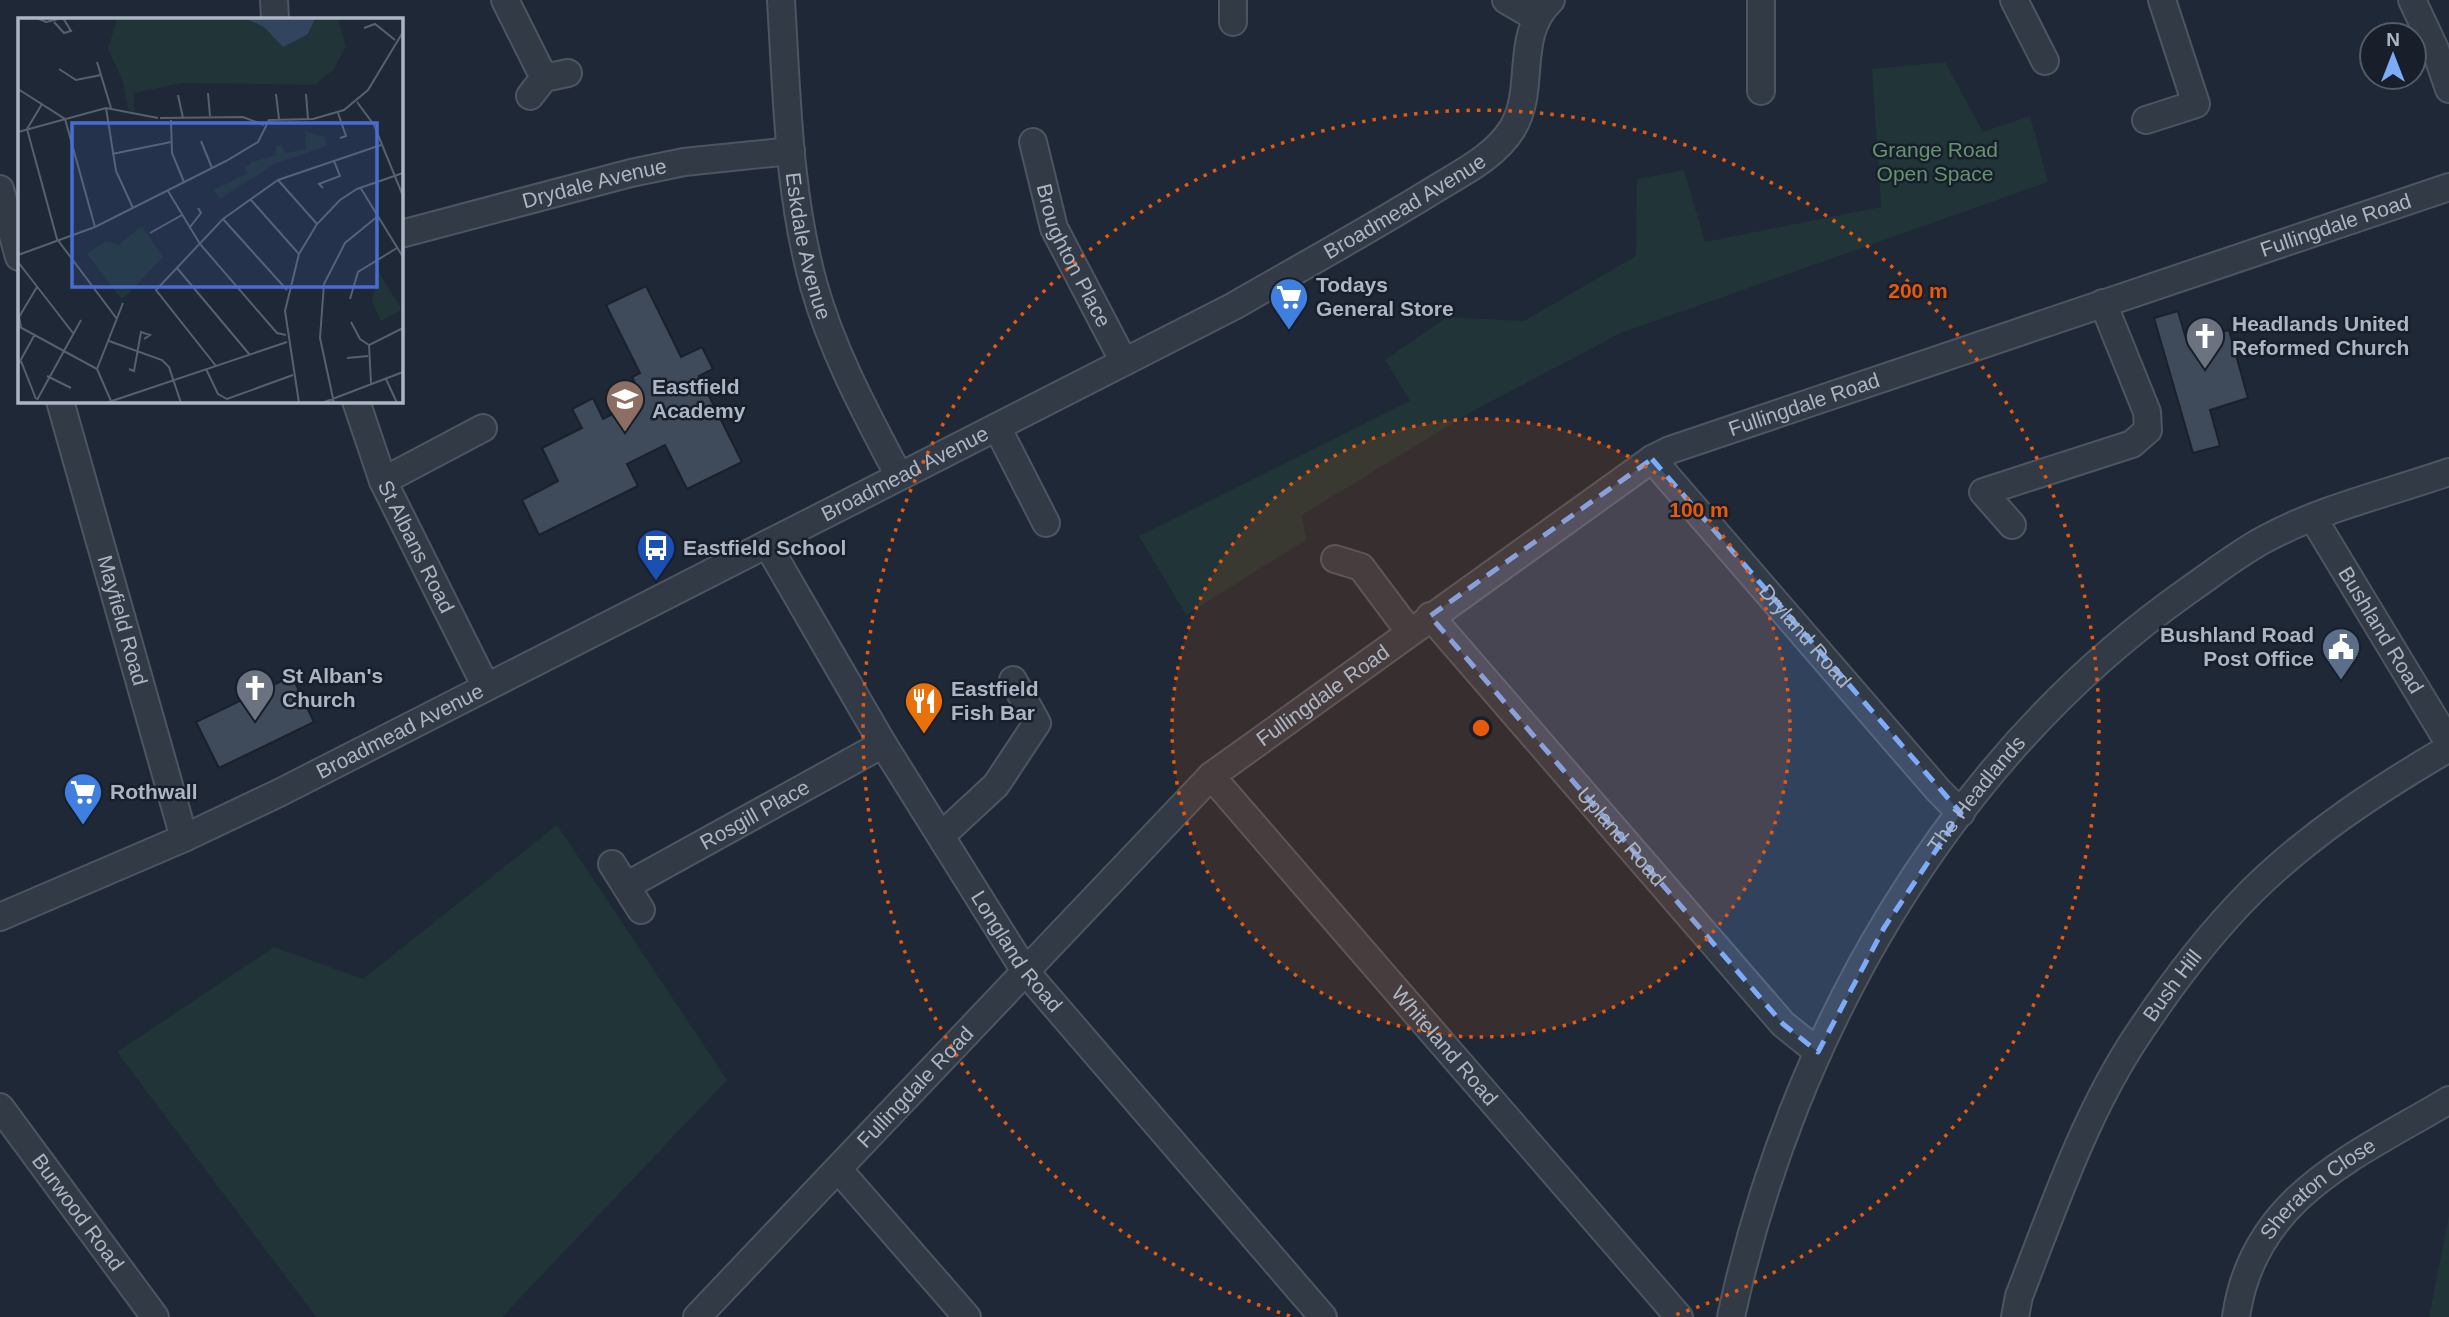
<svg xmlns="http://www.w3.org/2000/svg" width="2449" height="1317" viewBox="0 0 2449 1317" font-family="Arial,sans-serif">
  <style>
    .green { fill: #213437 }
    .building { fill: #3f4b5b; stroke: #1a212d; stroke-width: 2 }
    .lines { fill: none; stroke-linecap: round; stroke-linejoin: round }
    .minor-casing { stroke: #4d5562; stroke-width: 30 }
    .minor { stroke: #323a46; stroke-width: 26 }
    .marked { fill: #7babf9; fill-opacity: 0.2; stroke: #7babf9; stroke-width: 5; stroke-dasharray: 14 9; stroke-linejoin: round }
    .ring { fill: none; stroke: #e8590c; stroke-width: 3.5; stroke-dasharray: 3.5 7 }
    .labels { text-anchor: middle; stroke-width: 5; stroke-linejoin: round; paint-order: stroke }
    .park-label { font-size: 21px; fill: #64946f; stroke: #181f2b }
    .street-label { font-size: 21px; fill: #acb5c4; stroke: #181f2b }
    .poi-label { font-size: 21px; font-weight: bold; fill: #acb5c4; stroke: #181f2b; text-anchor: start }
    .inset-road { fill: none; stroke: #57606f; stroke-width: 2 }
    .view { fill: #486dd2; fill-opacity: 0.15; stroke: #486dd2; stroke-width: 3.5 }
    .inset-edge { fill: none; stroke: #acb5c4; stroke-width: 3.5 }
    .centre { fill: #e8590c; stroke: #181f2b; stroke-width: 3.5 }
    .ring-label { font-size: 21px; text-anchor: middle; font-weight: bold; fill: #e8590c; stroke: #181f2b; stroke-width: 5; stroke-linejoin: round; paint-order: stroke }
  </style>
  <rect width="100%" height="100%" fill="#1f2836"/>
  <g class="green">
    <path d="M1945,62l38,70 47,-16 18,66 -427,151 -150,79 -169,103 4,25 -120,75 -47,-79 271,-135 -25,-41 62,-43 77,4 112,-65 1,-77 47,-9 21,72 176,-35 -9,-138z"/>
    <path d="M557,825l170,255 -225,237h-186l-199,-265 157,-105 89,32z"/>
    <path d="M2449,1215v102h-20z"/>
  </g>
  <g class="building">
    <path d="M646,286l35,71 21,-10 11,22 -14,7 43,86 -55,27 -22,-44 -38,19 11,22 -99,49 -17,-35 36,-19 -16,-33 40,-20 -10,-19 21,-11 10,21 40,-20 -11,-22 8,-4 -34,-68z"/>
    <path d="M2178,311l9,31 42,-12 19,68 -38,12 10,36 -27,7 -39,-135z"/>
    <path d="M292,676l22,46 -95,46 -23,-46z"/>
  </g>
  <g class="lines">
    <g class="minor-casing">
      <g id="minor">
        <path d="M274,0l1,19"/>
        <path d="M505,0l39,78"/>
        <path id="s1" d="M781,0c6,96 7,193 33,286 19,67 53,129 85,190"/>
        <path d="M1506,0l31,18"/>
        <path d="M2014,0l31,61"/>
        <path d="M2412,0l23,49 14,40"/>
        <path d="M1233,22v-22"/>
        <path d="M1761,91v-91"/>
        <path d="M530,96l14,-18 24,-5"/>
        <path d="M2146,120l50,-16 -34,-104"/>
        <path id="s2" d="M1033,142l21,86 70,134"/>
        <path d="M0,189l19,68"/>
        <path id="s3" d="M401,234l230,-61 53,-11 107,-11"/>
        <path id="s4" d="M60,401l124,437"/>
        <path id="s5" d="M356,401l27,80 103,206"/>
        <path d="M997,427l49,96"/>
        <path id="s6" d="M1652,459l286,331 23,23"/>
        <path d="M383,481l100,-53"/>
        <path id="s7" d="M2313,518l136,225"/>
        <path d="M2012,525l-29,-33 149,-48 16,-14 -1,-18 -44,-109"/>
        <path id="s8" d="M767,544l116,200 142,227 298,346"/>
        <path d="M1335,559l26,8 48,64"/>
        <path id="s9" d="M1430,616l353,408 35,28"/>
        <path id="s10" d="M1211,776l468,541"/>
        <path d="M941,836l55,-51 41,-62 -24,-43"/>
        <path d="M612,864l29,46"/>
        <path id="s11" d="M626,886l257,-142"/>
        <path id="s12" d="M0,917l184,-79 97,-46 953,-486c66,-38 133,-75 198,-115 27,-17 62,-33 80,-62 25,-40 1,-93 39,-129"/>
        <path id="s13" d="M0,1107l155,210"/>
        <path d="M838,1169l129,148"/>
        <path id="s14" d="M697,1317l514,-541 441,-317 18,-9 779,-263"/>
        <path id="s15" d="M1731,1317c61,-284 219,-559 458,-727 26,-18 51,-38 78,-52 56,-30 122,-45 182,-66"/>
        <path id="s16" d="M2015,1317l4,-21c33,-84 63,-174 112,-251 35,-54 76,-109 121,-154 58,-57 127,-102 197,-143"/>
        <path id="s17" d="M2236,1317c17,-121 120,-161 213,-217"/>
      </g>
    </g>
    <use href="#minor" class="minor"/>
  </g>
  <path class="marked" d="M1652,459l309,354 -77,115 -66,124 -35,-28 -353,-408z"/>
  <circle cx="1481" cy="728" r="309" fill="#e8590c" fill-opacity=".12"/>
  <g class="ring">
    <circle cx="1481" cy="728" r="309"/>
    <path d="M1290 1316A618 618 0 1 1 1672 1316"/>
  </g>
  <defs>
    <g id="supermarket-pin" transform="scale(2.0125)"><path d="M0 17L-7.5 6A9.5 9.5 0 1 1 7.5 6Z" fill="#3f7fe0" stroke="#181f2b"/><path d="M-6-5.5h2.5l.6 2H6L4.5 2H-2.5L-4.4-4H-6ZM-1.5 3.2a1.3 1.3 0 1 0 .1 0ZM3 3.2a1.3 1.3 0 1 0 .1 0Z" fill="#fff"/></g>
    <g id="church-pin" transform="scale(2.0125)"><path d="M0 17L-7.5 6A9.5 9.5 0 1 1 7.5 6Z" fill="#6b7280" stroke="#181f2b"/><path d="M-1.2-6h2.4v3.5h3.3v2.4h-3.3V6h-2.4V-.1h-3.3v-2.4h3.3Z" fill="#fff"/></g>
    <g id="school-pin" transform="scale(2.0125)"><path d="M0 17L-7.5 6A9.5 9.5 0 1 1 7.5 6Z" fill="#8d6e63" stroke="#181f2b"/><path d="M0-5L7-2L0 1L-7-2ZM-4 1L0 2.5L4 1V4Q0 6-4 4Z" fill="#fff"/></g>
    <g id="bus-pin" transform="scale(2.0125)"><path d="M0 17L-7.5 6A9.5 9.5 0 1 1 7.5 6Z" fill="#1a4fb4" stroke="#181f2b"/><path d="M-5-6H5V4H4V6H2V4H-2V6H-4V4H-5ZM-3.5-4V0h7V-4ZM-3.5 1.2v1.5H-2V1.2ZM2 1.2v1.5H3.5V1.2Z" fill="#fff"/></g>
    <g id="civic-pin" transform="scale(2.0125)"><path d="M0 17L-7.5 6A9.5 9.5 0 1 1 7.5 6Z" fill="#5c6f8a" stroke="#181f2b"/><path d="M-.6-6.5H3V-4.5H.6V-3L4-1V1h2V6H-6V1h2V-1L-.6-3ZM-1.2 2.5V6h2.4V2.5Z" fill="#fff"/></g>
    <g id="restaurant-pin" transform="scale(2.0125)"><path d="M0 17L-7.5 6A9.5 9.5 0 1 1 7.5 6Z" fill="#e8710a" stroke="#181f2b"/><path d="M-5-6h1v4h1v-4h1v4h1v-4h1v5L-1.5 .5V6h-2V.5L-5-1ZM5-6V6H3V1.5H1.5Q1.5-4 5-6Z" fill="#fff"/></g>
  </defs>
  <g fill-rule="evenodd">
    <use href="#supermarket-pin" x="1289" y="297"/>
    <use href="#church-pin" x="2205" y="336"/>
    <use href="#school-pin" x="625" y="399"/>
    <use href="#bus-pin" x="656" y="548"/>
    <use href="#civic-pin" x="2341" y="647"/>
    <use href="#church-pin" x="255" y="688"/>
    <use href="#restaurant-pin" x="924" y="701"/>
    <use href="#supermarket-pin" x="83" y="792"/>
  </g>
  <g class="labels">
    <g class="park-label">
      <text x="1935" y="157">Grange Road<tspan x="1935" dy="24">Open Space</tspan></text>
    </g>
    <g class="street-label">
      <text dy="7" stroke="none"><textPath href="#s3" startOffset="200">Drydale Avenue</textPath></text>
      <text dy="7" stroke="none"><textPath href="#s12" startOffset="1575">Broadmead Avenue</textPath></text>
      <text dy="7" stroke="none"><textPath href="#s14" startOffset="2012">Fullingdale Road</textPath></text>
      <text dy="7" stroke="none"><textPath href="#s1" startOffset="248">Eskdale Avenue</textPath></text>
      <text dy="7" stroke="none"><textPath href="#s2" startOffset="121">Broughton Place</textPath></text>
      <text dy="7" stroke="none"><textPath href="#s14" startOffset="1451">Fullingdale Road</textPath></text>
      <text dy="7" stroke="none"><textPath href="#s12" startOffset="1008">Broadmead Avenue</textPath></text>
      <text dy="7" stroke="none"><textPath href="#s5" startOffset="158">St Albans Road</textPath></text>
      <text dy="7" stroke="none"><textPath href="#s4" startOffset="228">Mayfield Road</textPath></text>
      <text dy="7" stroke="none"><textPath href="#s7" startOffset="131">Bushland Road</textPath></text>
      <text dy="7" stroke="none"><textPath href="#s6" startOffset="234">Dryland Road</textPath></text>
      <text dy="7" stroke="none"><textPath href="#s14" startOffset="884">Fullingdale Road</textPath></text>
      <text dy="7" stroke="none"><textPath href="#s12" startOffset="441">Broadmead Avenue</textPath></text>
      <text dy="7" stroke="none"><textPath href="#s15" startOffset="583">The Headlands</textPath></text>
      <text dy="7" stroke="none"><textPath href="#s11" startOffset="147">Rosgill Place</textPath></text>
      <text dy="7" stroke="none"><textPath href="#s9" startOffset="292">Upland Road</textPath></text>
      <text dy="7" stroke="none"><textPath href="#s8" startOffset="478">Longland Road</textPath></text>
      <text dy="7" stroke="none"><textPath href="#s16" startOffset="369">Bush Hill</textPath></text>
      <text dy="7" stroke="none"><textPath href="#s10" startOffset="357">Whiteland Road</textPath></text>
      <text dy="7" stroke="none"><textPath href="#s14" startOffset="317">Fullingdale Road</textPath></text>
      <text dy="7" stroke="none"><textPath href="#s17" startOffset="158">Sheraton Close</textPath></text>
      <text dy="7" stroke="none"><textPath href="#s13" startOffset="131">Burwood Road</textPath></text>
    </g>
    <g class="poi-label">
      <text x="1316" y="292">Todays<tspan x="1316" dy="24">General Store</tspan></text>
      <text x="2232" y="331">Headlands United<tspan x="2232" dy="24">Reformed Church</tspan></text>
      <text x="652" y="394">Eastfield<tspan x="652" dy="24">Academy</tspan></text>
      <text x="683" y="555">Eastfield School</text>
      <text x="2314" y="642" text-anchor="end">Bushland Road<tspan x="2314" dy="24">Post Office</tspan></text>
      <text x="282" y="683">St Alban's<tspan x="282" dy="24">Church</tspan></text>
      <text x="951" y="696">Eastfield<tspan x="951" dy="24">Fish Bar</tspan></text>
      <text x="110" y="799">Rothwall</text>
    </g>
  </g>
  <g transform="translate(18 18)">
    <rect width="385" height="385" fill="#1f2836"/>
    <path d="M99,0h221l8,28 -12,23 -19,16 -133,-2 -48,10v19l-6,-3 -5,-27 -15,-33zM287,113l20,6 2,9 -53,18 -54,35 -6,-9 34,-17 -3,-5 7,-6 24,-7v-10l6,-1 3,9 21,-4zM124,208l21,31 -41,43 -35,-46 19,-13 12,4zM360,253l24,39 -21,11 -9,-20z" fill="#213437"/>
    <path d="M227,0h68l1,3 -6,13 -25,13 -19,-20z" fill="#32445e"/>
    <path class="inset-road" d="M19,0l9,4 17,-4 8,13 -7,2 -10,-11M346,10l11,-4 20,16M79,44l14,46M41,51l17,11 25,-5M0,71l47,30 30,108M190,75l2,23M258,76l3,25M288,76l2,25M160,77l5,23M339,84l17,23 29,71M24,86l-15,25 30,110 60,80M88,90l10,63 17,37M320,95l8,23 -6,2M142,100l83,-1 21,8M153,102l1,33 12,29M0,114l88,-24 52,10M183,123l11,27M94,136l59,-12M260,162l39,44M342,169l43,70M305,170l-4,-4 21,-8 -6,-15M150,173l32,53 77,89 9,2M233,182l48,54M205,201l64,71M172,209l11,-14 -3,-5M132,215l32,-18M0,237l77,-28 131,-66 32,-19 11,-22 44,-1 31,-9 24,-20 35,-58M0,244l55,71M159,250l73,87M332,281l8,-27 39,-24M333,304l9,17 9,6M0,308l79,43 14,32M3,309l-2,-10 18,-30M91,323l53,19 7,7 12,36M329,340l21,-2M3,343l15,38M0,347l17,-31M198,348l-60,-76 67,-71 55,-39 103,-35M79,351l26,-66M111,351l5,2 7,-39 9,3 -6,4M188,351l12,25 9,5 66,-24M29,358l24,12M368,361l11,24M353,366l-2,-39 34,-17M19,382l44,-80M88,385l181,-61M281,385l-14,-92 14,-57 18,-30 23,-24 17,-11 46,-16M304,385l81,-31M316,385l-14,-65 4,-54 21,-41 33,-27"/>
    <path class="view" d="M54,105h305v164h-305z"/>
    <rect width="385" height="385" class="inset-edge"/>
  </g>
  <circle cx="1481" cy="728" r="10" class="centre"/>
  <g class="ring-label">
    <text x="1918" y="298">200 m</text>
    <text x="1699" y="517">100 m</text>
  </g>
  <g transform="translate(2393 56)"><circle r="33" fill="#181f2b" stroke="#535b68" stroke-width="2"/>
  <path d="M0-5L12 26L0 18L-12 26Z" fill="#7babf9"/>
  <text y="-10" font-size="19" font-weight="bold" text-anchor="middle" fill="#acb5c4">N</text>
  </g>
</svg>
